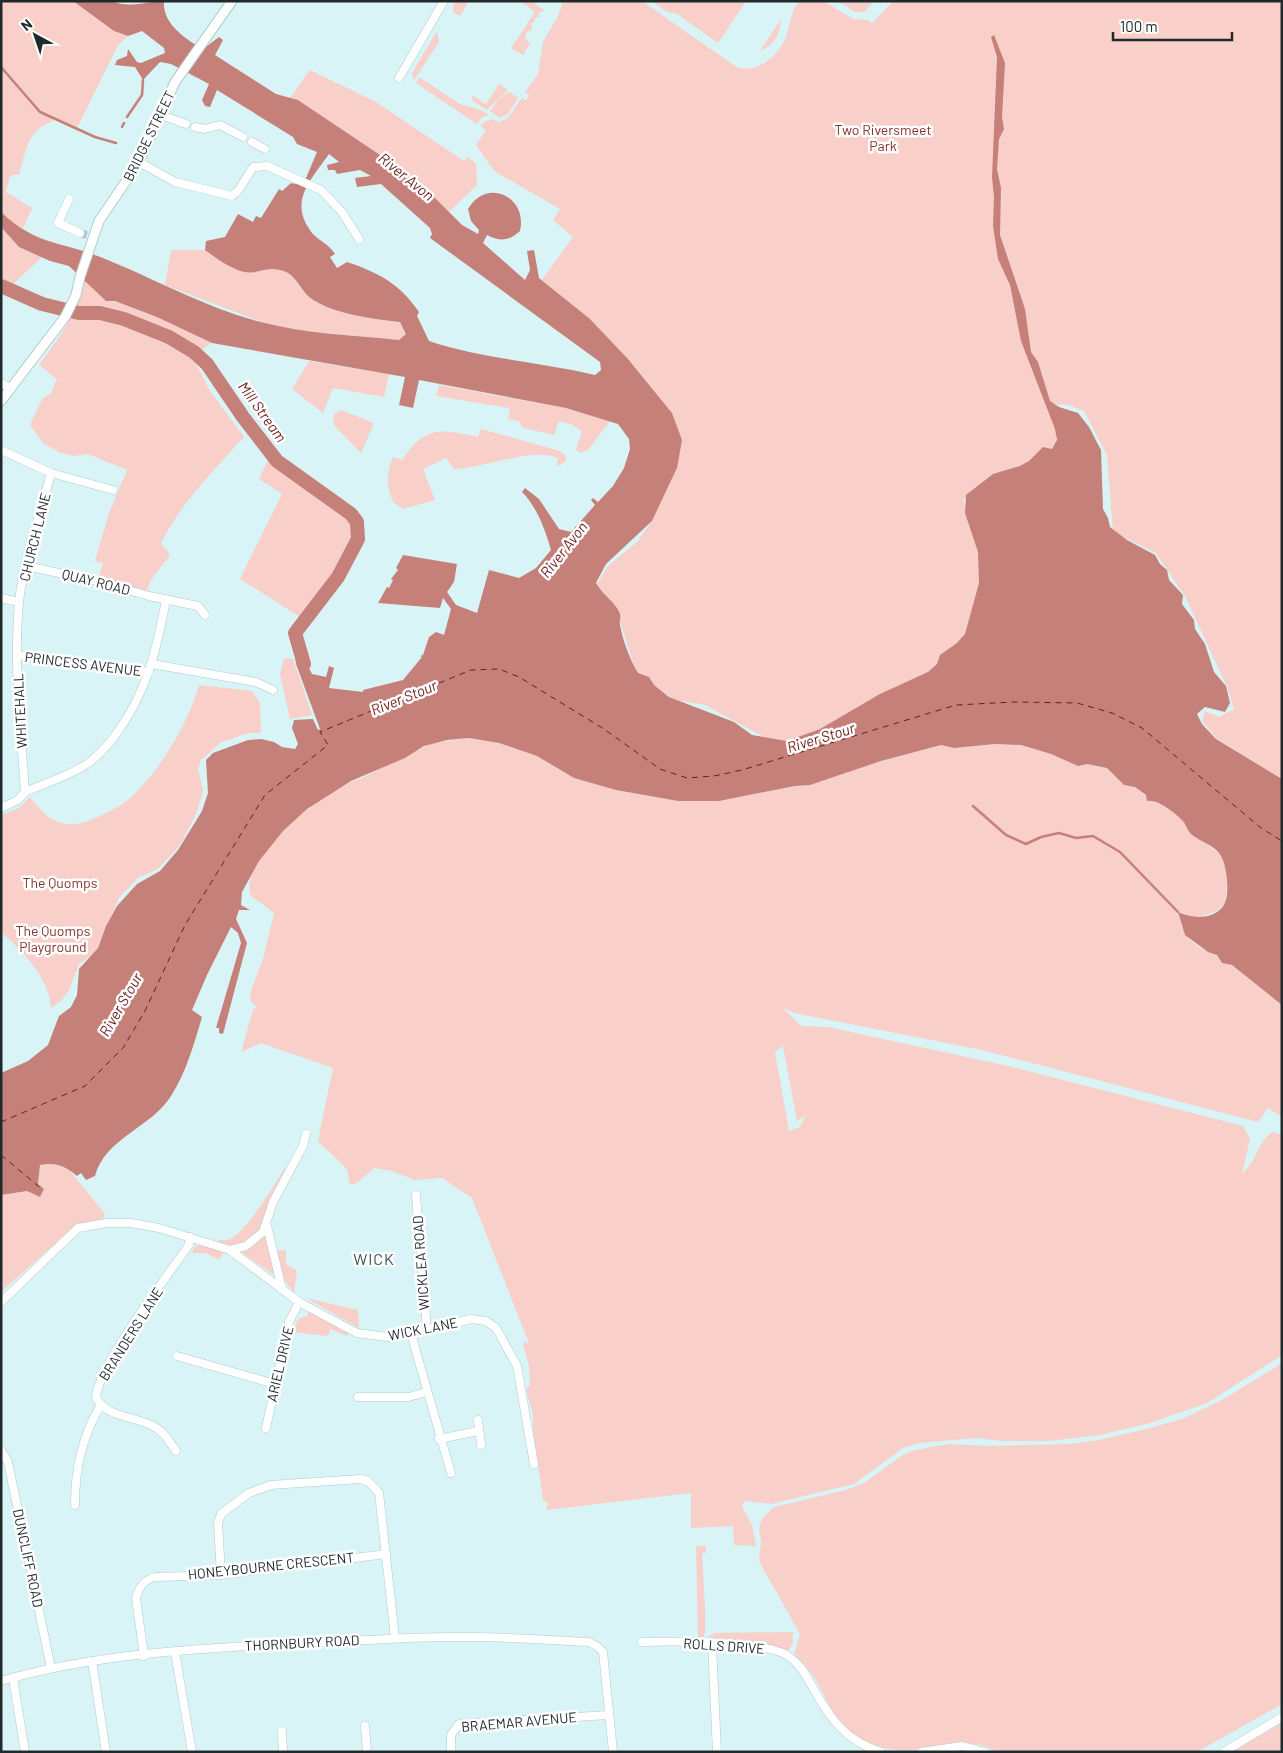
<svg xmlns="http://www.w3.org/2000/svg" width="1283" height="1753" viewBox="0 0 1283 1753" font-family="Barlow,sans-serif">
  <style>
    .green { fill: #f8cfc9; fill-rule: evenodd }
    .water { fill: #c58179; fill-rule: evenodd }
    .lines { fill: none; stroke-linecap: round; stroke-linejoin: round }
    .stream { stroke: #c58179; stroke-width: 2.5 }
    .river { stroke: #c58179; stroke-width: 14 }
    .ferry { stroke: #6e1c18; stroke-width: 1; stroke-dasharray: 6 5; stroke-linecap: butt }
    .minor-tunnel { stroke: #b4cccd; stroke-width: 8; stroke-dasharray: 8 4; stroke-linecap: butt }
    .minor-casing { stroke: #b1cbcd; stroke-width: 9 }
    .tertiary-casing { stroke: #b1cbcd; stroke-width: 11 }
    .minor { stroke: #fff; stroke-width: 8 }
    .tertiary { stroke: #fff; stroke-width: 9 }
    .labels { text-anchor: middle; stroke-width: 5; stroke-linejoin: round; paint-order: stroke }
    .park-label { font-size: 14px; fill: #87332d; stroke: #fff }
    .street-label { font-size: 14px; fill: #202a2b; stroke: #fff }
    .water-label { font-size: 15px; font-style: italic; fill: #6e1c18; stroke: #fff }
    .quarter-label { font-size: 16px; letter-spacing: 1px; fill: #395052; stroke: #fff }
  </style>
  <rect width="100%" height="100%" fill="#d9f4f6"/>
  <g class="green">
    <path d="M1,1h72l41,30 14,5 -10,9 -41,83 -22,-8c-28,10 -28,28 -36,54l-9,2 -4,16 26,16 -10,22 -21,-18z"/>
    <path d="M454,1h15l-9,15 -7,-4z"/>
    <path d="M520,1h11l14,10 -7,2 1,4 -5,1 1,4 -4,1 1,6 -7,5 1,6 4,3 -7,12 -12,-7 24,-36z"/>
    <path d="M563,1h79l93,65c21,11 46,-12 52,-32 4,-12 4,-22 12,-33h25l29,18 15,1 4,3 21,-22h389v778l-65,-40 -15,-18 3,-10 14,6 15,-8 -7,-22 -42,-91 -29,-43 -43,-21 -6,-77 -23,-44 -16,-6 -16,-1 5,23 -2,23 -27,16 -38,10 -27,24 17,50 1,36 -8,43 -35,39 -91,49 -48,23 -26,2 -68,-37 -30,-5 -39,-27 -15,-49 -29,-31 15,-26 31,-26 14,-20 25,-53 -5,-55 -44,-54 -38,-40 -48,-39 31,-43 -20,-17 7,-11 -66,-38 -18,-26 10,-15 -5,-4 3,-4 8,-3 7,3 9,-4 14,-20 4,2 3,-5 -4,-3 13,-18 5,-32 15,-26z"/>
    <path d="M652,1h94l-28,42 -41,-29 -10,-2z"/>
    <path d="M838,1h36l-10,11h-9z"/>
    <path d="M781,19c-1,15 -6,26 -21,32z"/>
    <path d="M437,31l2,11 -25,38 -2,-7z"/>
    <path d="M310,70l66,32 88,59 4,-4 8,7 1,21 -28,27 -57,-49 -94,-63 -8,-2z"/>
    <path d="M419,77l41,27 21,6 8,5 -8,3 -4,6 -61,-41z"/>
    <path d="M499,84l9,6 -21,20 -14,-9 -1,-6 14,9z"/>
    <path d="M509,92l9,6 -10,16 -8,4 -10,-7 9,-12z"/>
    <path d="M1,227l18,20 23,10 -33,31 -8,-1z"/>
    <path d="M171,250h34c9,7 29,21 40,22 14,3 22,-8 41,0 9,3 15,19 23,25 22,17 64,22 91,25l7,12 -7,6 -106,-10 -35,-9 -94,-36z"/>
    <path d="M83,278l23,23c29,0 79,29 106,42l-20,13 18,35 34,46c-30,33 -63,66 -83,106l9,12 -19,25 -5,12 -47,-16 4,-13 -8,-2 14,-48 18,-43 -39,-16 -15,2 -14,-4 -16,-9 -13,-18 12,-26 9,-6 6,-14 -18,-14c20,-27 39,-52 44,-87z"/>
    <path d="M309,361l80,13 -5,23 -51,-9 -10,25 -31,-24z"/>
    <path d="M439,385l127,23 44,13 -22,29 -8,3 -4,-4 6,-18 -11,-7 -12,-3 -5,14 -31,-7 -4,-7 -11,-2 2,-11 -74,-12z"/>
    <path d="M341,410l33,13 -13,30 -28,-29 1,-10z"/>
    <path d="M481,429l79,22 6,5v5l-9,6 1,-9c-27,-11 -73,10 -104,11l-8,-11 -23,11 12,31 -32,9 -10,-7c-7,-17 -7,-29 0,-45l9,3c24,-35 38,-31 76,-23z"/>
    <path d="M268,460l75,54 12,18 -16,37 -31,53 -68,-43 42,-85 -23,-15z"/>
    <path d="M284,658l9,1 19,56 -22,4 -10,-45z"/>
    <path d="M199,685l53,6 8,12 1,30h-13l-28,10 -19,17 -3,9 5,20 -1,7 -6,18 -16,31 -21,23 -21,10 -19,20 -23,54 -17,12 -10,26 -7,10 -11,8c-2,-31 -28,-56 -50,-76v-117l18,-7 11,-11c21,28 36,34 68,20 10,-5 21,-10 30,-17 30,-26 61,-77 71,-115z"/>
    <path d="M469,738l30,5 38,13 37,22 42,12 62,11h41l76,-15 15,-1 71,-24 60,-16 13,3 41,-4 26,1 30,9 27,12 8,-2 21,4 17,17 11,2 16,13 15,7 18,14 7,12 29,21 5,10 2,20 -2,20 -7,6 -19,8 -11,-1 -9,-5c2,22 16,37 38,43l5,8 10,2 50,40v112l-14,-9 -10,14 -276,-72 -188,-37 -11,-5 18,18 27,1 180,39 235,60 7,13 -8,35c15,-13 14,-30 30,-42l10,3v220l-75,48 -57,20 -50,12 -52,6h-46l-26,-3 -56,5 -17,5 -49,36 -83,20 -26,-3 -3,5 10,19 4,21 -22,-1 -1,-19 -42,2v-35l-145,17 2,-7 -5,-3 -10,-71v-15l-7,-24 4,-5 -1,-20 -6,-20 2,-4 5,5 -58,-148 -30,-20 -27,2 -23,-9 -18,-3 -17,15 -7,2 -3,-16 -29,-28 15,-73 -72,-25 -20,9 12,-42 4,-3 -6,-5 -1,-9 13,-34 11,-46 -24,-18c0,-4 -1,-10 0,-15 7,-35 77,-93 110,-101l72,-36zM783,1046l14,75 9,-6 -6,12 -11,4 -14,-79z"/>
    <path d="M288,1162c-5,13 -13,25 -18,39 -4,8 -2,18 -7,26 -10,16 -30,24 -46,13 5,0 11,1 15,-2 15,-7 47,-60 56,-76z"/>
    <path d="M49,1163l17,3 39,48 -2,5 -26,5 -76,68v-97l26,-4 13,6 4,-8 -6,-5 2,-19z"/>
    <path d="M262,1235h4l9,37 -2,2 -34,-23 18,-9z"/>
    <path d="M201,1244l23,8 -5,8 -13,-7h-15l4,-6z"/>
    <path d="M286,1250v14l11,7 -3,21c-12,-11 -15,-25 -19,-41z"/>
    <path d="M306,1298l52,12 1,18z"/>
    <path d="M309,1311l40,22 -2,3 -17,-7 -2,7 -36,-4 6,-13 9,-3z"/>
    <path d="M1282,1363v341l-85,48h-200c-28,-18 -60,-3 -90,-2 -20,1 -38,-6 -54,-16 -20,-14 -27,-38 -39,-57 -5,-8 -12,-15 -20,-23l6,-20 -41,-73 2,-20 -2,-13 3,-9 12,-12 72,-17 18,-7 40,-29 11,-4 33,-6 38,2 85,-2 28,-4 51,-12 32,-9 40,-19z"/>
    <path d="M696,1546h10v7h-4l3,53v26l-2,9 -5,-4z"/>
    <path d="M793,1632v11l-5,8 -27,-9 -53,-2 1,-4 6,-3z"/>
    <path d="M1282,1723v29h-51z"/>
  </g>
  <path class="water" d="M73,1h40c13,8 36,0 51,0 -2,23 22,38 39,48l16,-12 4,3 -8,15 61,39 22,6 94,63 41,33 29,29 16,9 1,-4 -8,-9 -3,-12c18,-32 60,-13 52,22 -11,10 -20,11 -33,4l-4,8 42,37 5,-10 -3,-19 7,-1 5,28 51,41 38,40 44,54 10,27 -5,28 -25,53 -46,43 -10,19c7,13 20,19 24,31 1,4 -1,7 0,11 3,16 10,35 18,48l11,4 5,8 15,12 65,25 18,13 35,6 33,-12 60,-35 48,-22 9,-8 3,-9 17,-12 8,-9 14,-51 -1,-31 -13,-39 1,-18 27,-21 27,-8 9,-5 14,-14 9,2 5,-9 -2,-11 -34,-88 -11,-56 -12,-26 -5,-33 1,-29 -2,-20 5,-120 -6,-20 3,-2 11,28 -3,54 2,12 -5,10 -2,30 4,19 -1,47 25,74 6,43 7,10 12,39 9,6 19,6 11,14 12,23 2,59 5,9 2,9 17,13 28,15 5,9 7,6 2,10 14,15 -1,9 12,16 1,9 10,15 9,28 12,14 4,17 -5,9 -20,-5 -8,7 5,10 14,15 66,40v226l-50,-40 -10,-2 -5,-8 -9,-3 -23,-17 -7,-23c14,7 36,8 46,-7 6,-10 3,-39 -3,-49 -6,-11 -21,-14 -30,-22 -4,-4 -5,-10 -8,-13 -8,-8 -25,-22 -36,-20l-1,-6 -11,-8 -11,-2 -17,-17 -20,-4 -9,2 -27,-12 -30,-9 -26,-1 -41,4 -13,-3 -60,16 -71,24 -15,1 -76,15h-41l-62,-11 -42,-12 -37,-22 -38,-13 -30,-5 -22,2 -23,6 -19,12 -54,23 -44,28 -24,22 -24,30 -17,31 -1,13 9,5h-11l-3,9 11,24 -24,91 -4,-1v-5h-3l25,-85 -3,-10 -7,-6 -24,48 -15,35 10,7c-8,27 -16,56 -31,79 -20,32 -66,42 -76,80l-9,4 -5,-7 -4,3c-12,-10 -21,-14 -37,-11l-2,19 6,5 -4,8 -13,-6 -26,4v-122l27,-12 20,-16 11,-29 12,-9 6,-12 2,-26 19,-21 8,-22 11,-20 20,-22 23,-13 18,-21 24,-39 6,-18 -2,-33 7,-7 35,-13 13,-1 13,3 8,5 13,2 3,-5 -6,-16 2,-8 19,-1 5,11 2,-1 -24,-65 -1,-10h2l5,9 -5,-16 4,-1 1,8 10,20 14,3 3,-11 5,2 -5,20 34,4v-2l40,-10 19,-23 -2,-1 3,-1 6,-18 7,-5 8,3 7,-26 -8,-11 -3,10 -62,-5 9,-16 2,1 4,-8 -2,-1 7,-9 -2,-2 7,-13 54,9 -3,18 -7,10 9,13 21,8 12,-43 30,8 17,-10 15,-18c-6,-21 -14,-43 -29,-58l3,-4 14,11 20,30 12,3 24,-27 -4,-5 2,-2 5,4 15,-16 11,-18 6,-19 -1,-10 -11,-15 -52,-16 -147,-28 -6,28 -14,-3 6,-28 -193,-34 -55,-26 -42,-16h-9l-37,-35 -19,-5 -31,-14 -18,-20v-15c36,34 60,29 102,46 52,21 103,50 158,64 45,12 92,13 138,18l7,-6 -6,-12c-27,-3 -69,-8 -91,-25 -8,-7 -14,-22 -23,-25 -19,-8 -27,3 -41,0 -11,-1 -31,-15 -40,-22l1,-9 19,-4 13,-23 15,8 3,-6 5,2 18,-29 3,2 9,-8 4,1 11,-6 11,-26 -20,-8 -4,-7 -76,-47 -7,17 -5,-1 -3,-6 7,-16 -38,-20 -11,-2 -17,18 -8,-13 -20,-2 2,-5 10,-4 1,-7 9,13 4,1 24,-10 -1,-5 -22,-17 -14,5 -14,-5zM329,154l10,8 -12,3 1,5h7l2,4 23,-4 11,6 -16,2 2,9 24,-3 49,44 2,6 -2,4 170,124 1,8 -6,5c-55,-13 -112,-16 -166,-34l-12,-25 2,-4c-20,-29 -40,-39 -72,-50l-10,6 -7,-11 5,-3c-6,-10 -16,-13 -23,-21 -24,-31 -2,-52 17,-79z"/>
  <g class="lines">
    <g class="stream">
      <path d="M1,67l39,45 55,25 21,6"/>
      <path d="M127,117l15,-22 1,-15"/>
      <path d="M122,127l2,-4"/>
      <path d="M973,806l33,29 20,9 15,-7 18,-4 17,5 17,-2 27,16 58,60"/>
    </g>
    <path class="river" d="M1,286l41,18 37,9h21l24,6 45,18 25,15 13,12 36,53 34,44 74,53 6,8 1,17 -20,38 -43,56 9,31"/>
    <g class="ferry">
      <path d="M1,1122l84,-36 38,-38 22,-37 40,-86 80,-130 63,-50 -8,-13 151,-62 28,-1 20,8 85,52 56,40 27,9 27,-2 28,-6 214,-65 58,-3 63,1 35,10 30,15 119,100 21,13"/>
      <path d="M1,1155l42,35"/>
    </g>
    <path class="minor-tunnel" d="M80,233l7,2"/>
    <g class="minor-casing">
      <g id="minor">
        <path d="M399,78l45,-77"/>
        <path d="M161,115l25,9"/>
        <path d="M195,127l10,2 15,-4 23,12"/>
        <path d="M252,142l13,7"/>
        <path d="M139,162l36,20 57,14 6,-5 15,-24 14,-1 54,24 21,22 17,27"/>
        <path d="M69,199l-11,24 22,10"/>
        <path d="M1,383l10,6"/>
        <path d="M1,450l50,23 62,17"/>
        <path d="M26,566l71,15 52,15 49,10 7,9"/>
        <path d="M1,598l18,4"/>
        <path d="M17,655l132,17"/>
        <path d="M152,664l104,18 17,8"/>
        <path d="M25,792c-4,-62 -12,-127 -6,-189 4,-44 21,-88 32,-130"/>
        <path d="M1,808l17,-8 7,-8c18,-8 46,-17 62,-28 10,-7 20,-18 27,-27 33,-44 42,-85 52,-137"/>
        <path d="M416,1195l11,135"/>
        <path d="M267,1226l15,63"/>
        <path d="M230,1250l16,-4 17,-14 10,-30 30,-56 3,-12"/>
        <path d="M1,1302l77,-74 29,-5h24l28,5 71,22 69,52 58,31 30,4 24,-3 60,-15 15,2 10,7 21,38 17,98"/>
        <path d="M411,1334l40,139"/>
        <path d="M177,1356l98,28"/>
        <path d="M358,1397h51l17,-5"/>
        <path d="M478,1420l3,25"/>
        <path d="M266,1428l23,-106 10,-20"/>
        <path d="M439,1439l39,-8"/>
        <path d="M1,1450l7,12 43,206"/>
        <path d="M176,1451c-7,-10 -13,-21 -25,-26 -18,-9 -46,-8 -55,-28 4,-35 70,-119 93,-152l1,-8"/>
        <path d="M75,1505c0,-37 7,-67 25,-99"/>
        <path d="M221,1575l-3,-52 3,-9 28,-21 22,-8 89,-6 8,2 11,12 16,145"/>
        <path d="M642,1642c31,-1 123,-2 146,14 11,7 18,19 24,30 17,31 33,55 69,66"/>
        <path d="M712,1644l5,108"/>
        <path d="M175,1652l17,100"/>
        <path d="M144,1656l-8,-58c3,-11 8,-18 19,-21l66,-2 165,-21"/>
        <path d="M92,1661l14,91"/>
        <path d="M13,1678l12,74"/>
        <path d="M1,1681c97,-28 203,-33 304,-38 54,-2 108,-7 163,-6 40,0 81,3 121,5l9,5 5,5 10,100"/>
        <path d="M365,1726l2,26"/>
        <path d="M282,1731l1,21"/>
        <path d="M451,1752v-17l8,-11 150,-9"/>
        <path d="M921,1752l41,-6 23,6"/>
        <path d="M1224,1752l58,-35"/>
      </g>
    </g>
    <g class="tertiary-casing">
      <path id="tertiary" d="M1,401l64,-84 11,-22 4,-18 19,-56 40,-59 36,-80 57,-81"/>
    </g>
    <use href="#minor" class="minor"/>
    <use href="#tertiary" class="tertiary"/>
  </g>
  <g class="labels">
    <g class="park-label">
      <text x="883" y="135">Two Riversmeet<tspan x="883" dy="16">Park</tspan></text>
      <text x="60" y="888">The Quomps</text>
      <text x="53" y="936">The Quomps<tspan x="53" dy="16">Playground</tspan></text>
    </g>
    <g class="street-label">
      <text transform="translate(149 136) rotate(-64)" y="5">BRIDGE STREET</text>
      <text transform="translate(35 537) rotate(-76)" y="5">CHURCH LANE</text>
      <text transform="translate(96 582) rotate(14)" y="5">QUAY ROAD</text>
      <text transform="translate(83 664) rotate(7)" y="5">PRINCESS AVENUE</text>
      <text transform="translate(20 711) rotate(-93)" y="5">WHITEHALL</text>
      <text transform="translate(421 1263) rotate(-94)" y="5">WICKLEA ROAD</text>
      <text transform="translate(423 1329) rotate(-11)" y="5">WICK LANE</text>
      <text transform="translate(131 1334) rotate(-58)" y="5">BRANDERS LANE</text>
      <text transform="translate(280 1364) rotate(-77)" y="5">ARIEL DRIVE</text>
      <text transform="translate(28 1558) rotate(78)" y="5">DUNCLIFF ROAD</text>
      <text transform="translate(271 1566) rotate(-6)" y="5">HONEYBOURNE CRESCENT</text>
      <text transform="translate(302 1643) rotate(-3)" y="5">THORNBURY ROAD</text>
      <text transform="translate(724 1646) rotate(4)" y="5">ROLLS DRIVE</text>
      <text transform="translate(519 1722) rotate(-5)" y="5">BRAEMAR AVENUE</text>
    </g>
    <g class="water-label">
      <text transform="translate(406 177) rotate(39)" y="5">River Avon</text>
      <text transform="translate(262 412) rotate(54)" y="5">Mill Stream</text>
      <text transform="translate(564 550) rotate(-52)" y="5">River Avon</text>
      <text transform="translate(404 698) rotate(-22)" y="5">River Stour</text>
      <text transform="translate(821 738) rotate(-17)" y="5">River Stour</text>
      <text transform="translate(121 1005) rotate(-60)" y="5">River Stour</text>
    </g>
    <g class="quarter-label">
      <text x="374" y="1265">WICK</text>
    </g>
  </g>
  <rect width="1283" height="1753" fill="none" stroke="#202a2b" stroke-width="5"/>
  <g transform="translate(35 35) rotate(320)" stroke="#ffffff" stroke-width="4" paint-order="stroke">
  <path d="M0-4L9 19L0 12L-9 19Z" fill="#202a2b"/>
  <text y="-8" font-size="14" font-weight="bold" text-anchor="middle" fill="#202a2b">N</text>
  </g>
  <path d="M1113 32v8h119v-8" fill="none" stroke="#202a2b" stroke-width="2.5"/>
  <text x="1120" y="32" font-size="15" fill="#202a2b" stroke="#ffffff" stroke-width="4" paint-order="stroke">100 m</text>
</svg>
